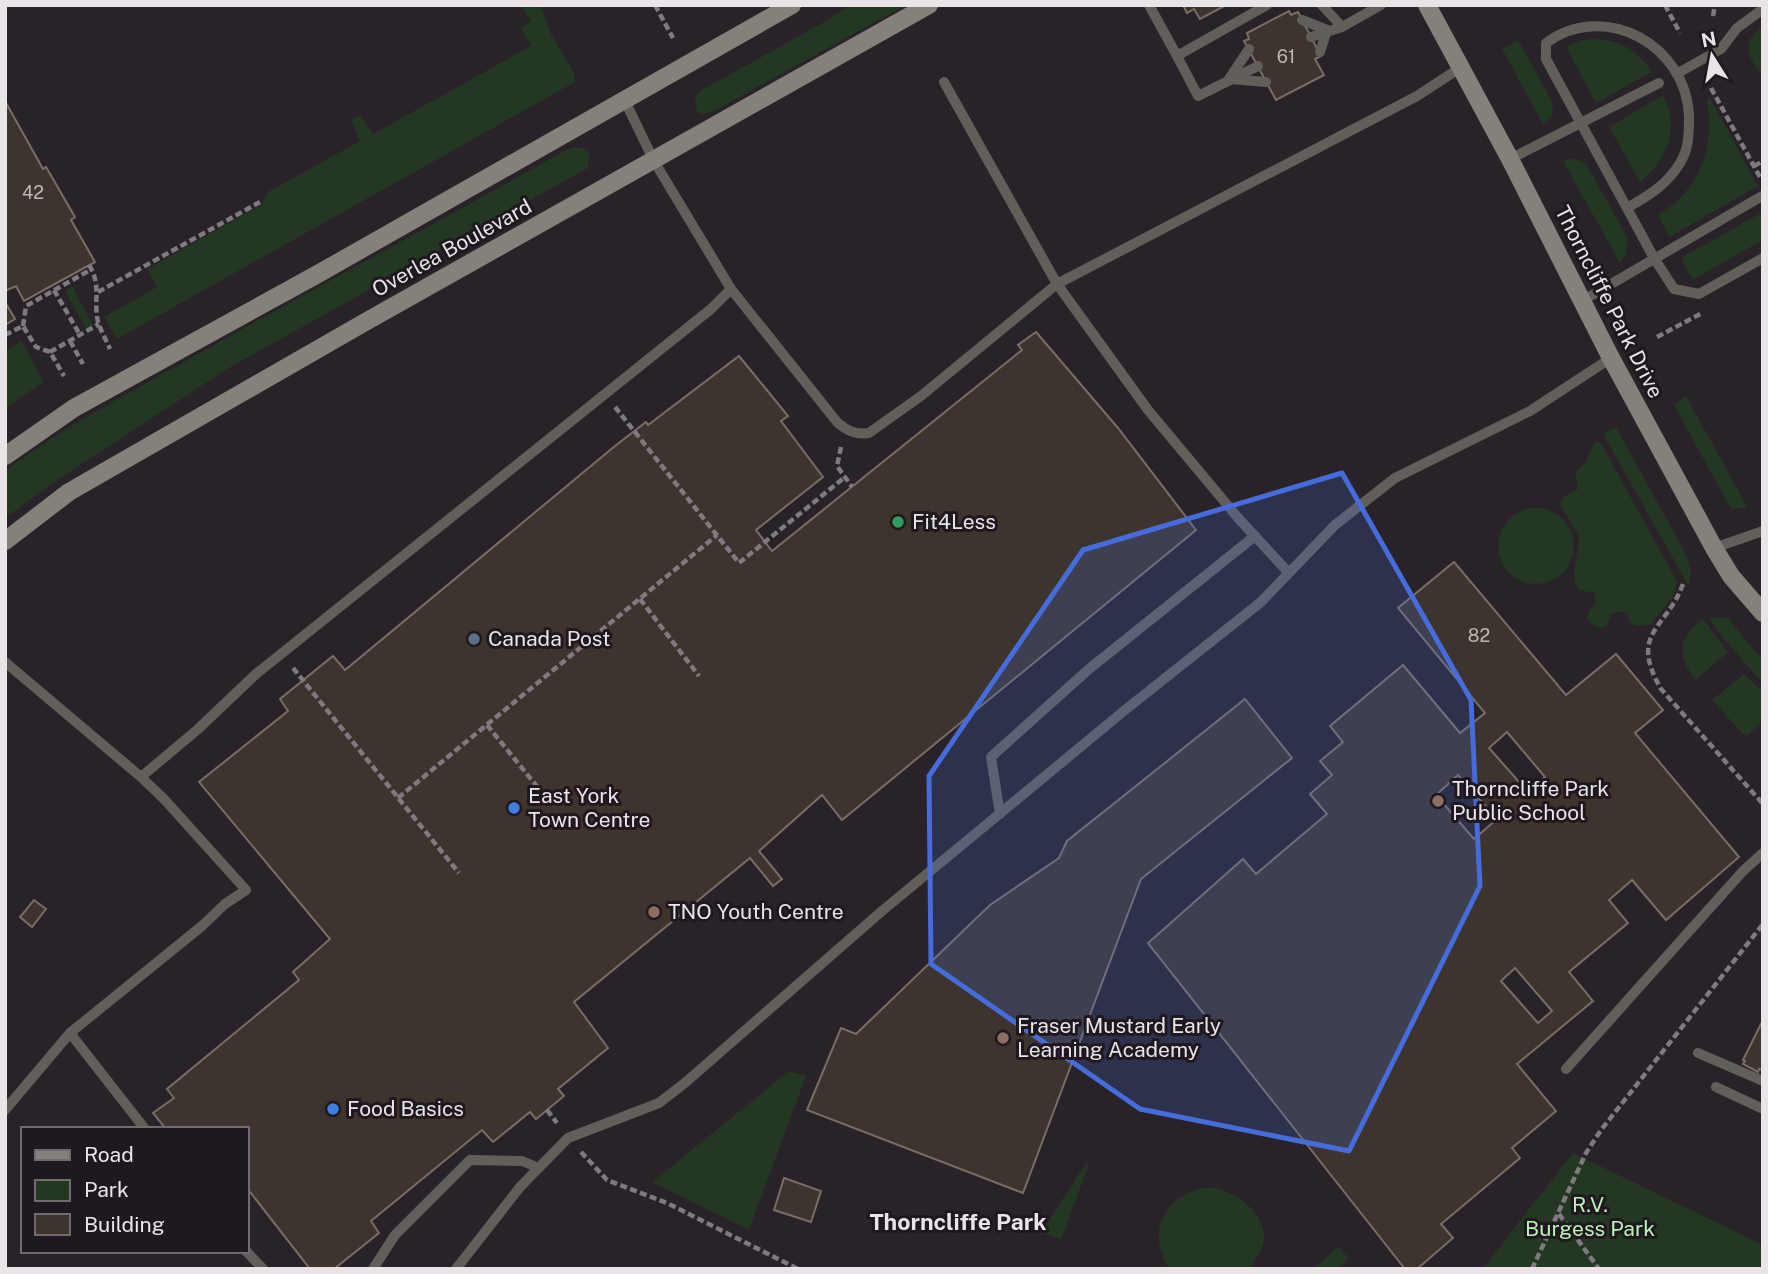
<svg xmlns="http://www.w3.org/2000/svg" width="1768" height="1274" viewBox="0 0 1768 1274" font-family="'Public Sans',sans-serif">
  <style>
    .green { fill: #233722 }
    .building { fill: #3d342d; stroke: #786e66; stroke-width: 2; fill-rule: evenodd }
    .lines { fill: none; stroke-linecap: round; stroke-linejoin: round }
    .path { stroke: #807a80; stroke-width: 4.5; stroke-dasharray: 7 3.5; stroke-linecap: butt }
    .lane { stroke: #625f5b; stroke-width: 10 }
    .secondary { stroke: #858079; stroke-width: 18 }
    .marked { fill: #466cdb; fill-opacity: 0.2; stroke: #466cdb; stroke-width: 5; stroke-linejoin: round }
    .leisure-dot { fill: #2e9e5b; stroke: #20181f; stroke-width: 2.5 }
    .service-dot { fill: #5c6f8a; stroke: #20181f; stroke-width: 2.5 }
    .education-dot { fill: #8d6e63; stroke: #20181f; stroke-width: 2.5 }
    .shop-dot { fill: #3f7fe0; stroke: #20181f; stroke-width: 2.5 }
    .labels { text-anchor: middle; stroke-width: 6; stroke-linejoin: round; paint-order: stroke }
    .number-label { font-size: 18px; fill: #bfb8ba }
    .street-label { font-size: 21px; fill: #eae4e9; stroke: #20181f }
    .poi-label { font-size: 21px; fill: #eae4e9; stroke: #20181f; text-anchor: start }
    .park-label { font-size: 21px; fill: #b8f4b5; stroke: #20181f }
    .neighbourhood-label { font-size: 23px; font-weight: bold; fill: #eae4e9; stroke: #20181f }
  </style>
  <rect width="100%" height="100%" fill="#292229"/>
  <g class="green">
    <path d="M521,5h20l9,27 24,41 1,9 -458,257 -13,-22 53,-30 -10,-18 116,-65v-5l5,-7 92,-51 -9,-21 9,-5 13,19 158,-88 -9,-16 -1,-3 10,-5z"/>
    <path d="M850,5h56l-194,107 -8,2 -7,-2 -2,-14 5,-7 124,-69z"/>
    <path d="M1763,25v50c-17,-18 -22,-33 0,-50z"/>
    <path d="M1595,39c26,1 43,12 57,33l-56,31 -30,-56 17,-7z"/>
    <path d="M1518,40l35,63 -1,13 -9,8 -41,-75z"/>
    <path d="M1663,95c18,33 4,65 -23,87l-31,-55z"/>
    <path d="M1710,98l48,88 -89,51 -11,-22c44,-27 56,-66 49,-115z"/>
    <path d="M575,147l8,1 6,5 -1,15 -361,201 -168,110 -54,39v-47c62,-47 132,-82 200,-121 120,-67 241,-133 361,-200z"/>
    <path d="M1570,158l12,3 5,4 41,74 -2,16 -6,8 -57,-102z"/>
    <path d="M1763,212v28l-71,40 -11,-22z"/>
    <path d="M72,286l21,39 -7,4 -21,-38z"/>
    <path d="M22,341l21,41 -38,27v-58z"/>
    <path d="M1686,396l62,112 -17,1 -57,-104z"/>
    <path d="M1616,427l71,129 4,15 -2,16 -86,-153z"/>
    <path d="M1595,442l6,1 76,138 -4,16 -22,27 -12,2 -8,-2 -4,-11 -8,-2 -8,3 -3,10 -6,4 -6,-1 -9,-8 1,-6 8,-11 -1,-9 -16,-3c-12,-16 2,-36 -1,-54 -3,-11 -19,-28 -18,-34 2,-6 13,-10 18,-13l-3,-17 11,-10z"/>
    <circle cx="1536" cy="546" r="38"/>
    <path d="M1727,617l36,44v22l-41,-46 -13,-19z"/>
    <path d="M1703,619l25,33 -32,28c-20,-24 -18,-42 7,-61z"/>
    <path d="M1744,674l19,18v29l-16,15 -4,-2 -31,-34z"/>
    <path d="M789,1071l17,5 -57,154 -97,-48z"/>
    <path d="M1573,1153l190,92v24h-281z"/>
    <path d="M1086,1163l3,1 -28,76 -20,-8z"/>
    <path d="M1212,1187c24,5 53,25 52,52 -1,11 -9,22 -16,30h-79c-25,-41 -2,-78 43,-82z"/>
    <path d="M1338,1247l11,11 -11,11h-25z"/>
  </g>
  <g class="building">
    <path d="M1183,5h43l-26,14 -6,-10 -7,4z"/>
    <path d="M1289,11l2,4 7,-3 23,44 -6,3 9,16 -48,25 -32,-59 5,-2 -2,-6z"/>
    <path d="M5,101l38,68 3,-2 29,50 -4,3 24,42 -71,39 -8,-15 -11,5z"/>
    <path d="M5,302l10,17 -10,6z"/>
    <path d="M1036,332l82,96 78,102 -354,290 -20,-25 -63,56 23,28 -9,7 -23,-28 -176,144 34,46 -50,41 6,7 -28,23 -6,-7 -37,30 -11,-12 -111,91 8,12 -45,36h-24l-63,-81v-59h-81l-13,-16 21,-15 -7,-9 132,-109 -6,-8 37,-33 -131,-157 89,-71 -8,-12 53,-43 12,14 270,-224 31,-24 2,3 91,-69 49,60 -7,5 42,56 -67,53 16,21 250,-201 -4,-5z"/>
    <path d="M1454,562l112,133 50,-41 47,56 -28,23 104,124 -73,63 -34,-40 -23,20 19,23 -59,49 24,29 -76,63 39,47 -44,37 8,10 -79,66 12,14 -36,31h-12l-257,-326 95,-84 13,15 71,-60 -17,-20 22,-19 -12,-14 23,-19 -13,-16 73,-61 57,68 25,-20 -87,-105zM1507,732l38,45 -17,15 -39,-44zM1458,775l39,44 -23,20 -38,-44zM1515,968l37,43 -14,12 -37,-42z"/>
    <path d="M1245,699l47,59 -151,121 -118,314 -216,-83 34,-82 15,6 134,-129 69,-47 8,-17z"/>
    <path d="M34,900l12,9 -14,18 -12,-10z"/>
    <path d="M1763,1020v50l-4,-1 -1,3 -15,-8 2,-3 -2,-1z"/>
    <path d="M784,1178l37,13 -10,31 -37,-12z"/>
  </g>
  <g class="lines">
    <g class="path">
      <path d="M655,5l18,33"/>
      <path d="M1665,5l15,28"/>
      <path d="M1713,16l2,-11"/>
      <path d="M1711,88l50,91"/>
      <path d="M1754,166l9,-5"/>
      <path d="M89,265c13,20 4,37 9,57 3,9 8,18 12,27"/>
      <path d="M54,290l26,45"/>
      <path d="M98,292l162,-90"/>
      <path d="M23,326l3,-20 66,-37"/>
      <path d="M5,335l18,-9 13,21 14,5 14,24"/>
      <path d="M1657,337l45,-24"/>
      <path d="M70,341l13,23"/>
      <path d="M50,352l49,-28"/>
      <path d="M615,407l124,156 106,-86"/>
      <path d="M841,447l-4,19 15,21"/>
      <path d="M1683,584c-16,45 -55,48 -22,105l102,115"/>
      <path d="M640,599l59,77"/>
      <path d="M293,668l166,205"/>
      <path d="M487,725l61,75"/>
      <path d="M398,798l319,-263"/>
      <path d="M547,1110l10,13"/>
      <path d="M581,1152l26,28 60,23 131,66"/>
      <path d="M1559,1214l40,55"/>
      <path d="M1532,1269l54,-116 15,-23 162,-206"/>
    </g>
    <g class="lane">
      <path d="M1149,5l28,51 90,-51"/>
      <path d="M1322,5l20,22 39,-22"/>
      <path d="M1302,20l25,10"/>
      <path d="M1311,37l31,-10"/>
      <path d="M1320,52l7,-22"/>
      <path d="M1177,56l21,40 60,-30"/>
      <path d="M1678,73l43,-24 16,-21 26,-19"/>
      <path d="M1229,79l20,-30"/>
      <path d="M1231,79l35,3"/>
      <path d="M944,82l113,202 91,126 91,109 49,53"/>
      <path d="M624,99l30,62 77,128 106,133c10,9 19,13 32,11l52,-37 136,-112 360,-188 43,-28"/>
      <path d="M1510,159l149,-76"/>
      <path d="M1627,208c21,-12 40,-23 53,-45 9,-14 9,-30 9,-47 -3,-71 -84,-116 -143,-73v16l108,199 20,31 25,5 64,-36"/>
      <path d="M1582,301l180,-105"/>
      <path d="M1714,548l49,-17"/>
      <path d="M5,662l136,115 23,22 82,91 -21,14 -23,22 -132,107 -65,77"/>
      <path d="M141,777l56,-47 59,-56 455,-365 20,-20"/>
      <path d="M1000,814l-9,-57 98,-88 166,-133"/>
      <path d="M70,1033l75,96"/>
      <path d="M1698,1053l65,28"/>
      <path d="M1566,1069l177,-198 20,-18"/>
      <path d="M1716,1087l47,22"/>
      <path d="M246,1251l17,18"/>
      <path d="M373,1269l22,-34 75,-75 52,1 17,7"/>
      <path d="M456,1269l64,-82 48,-49 91,-35 27,-21 196,-171 243,-201 136,-108 74,-77 60,-47 135,-67 81,-53"/>
    </g>
    <g class="secondary">
      <path d="M1427,5l83,154 101,199 103,190 17,28 32,37"/>
      <path d="M5,456l69,-48 242,-133 476,-270"/>
      <path d="M5,541l64,-49 298,-171 562,-316"/>
    </g>
  </g>
  <path class="marked" d="M1342,473l129,227 9,186 -131,265 -209,-42 -209,-145 -2,-188 154,-226z"/>
  <circle class="leisure-dot" cx="898" cy="522" r="7"/>
  <circle class="service-dot" cx="474" cy="639" r="7"/>
  <g class="education-dot">
    <circle cx="1438" cy="801" r="7"/>
    <circle cx="654" cy="912" r="7"/>
    <circle cx="1003" cy="1038" r="7"/>
  </g>
  <g class="shop-dot">
    <circle cx="514" cy="808" r="7"/>
    <circle cx="333" cy="1109" r="7"/>
  </g>
  <g class="labels">
    <g class="number-label">
      <text x="1286" y="63">61</text>
      <text x="33" y="199">42</text>
      <text x="1479" y="642">82</text>
    </g>
    <g class="street-label">
      <text transform="translate(452 248) rotate(-29)" y="7">Overlea Boulevard</text>
      <text transform="translate(1609 302) rotate(63)" y="7">Thorncliffe Park Drive</text>
    </g>
    <g class="poi-label">
      <text x="912" y="529">Fit4Less</text>
      <text x="488" y="646">Canada Post</text>
      <text x="1452" y="796">Thorncliffe Park<tspan x="1452" dy="24">Public School</tspan></text>
      <text x="528" y="803">East York<tspan x="528" dy="24">Town Centre</tspan></text>
      <text x="668" y="919">TNO Youth Centre</text>
      <text x="1017" y="1033">Fraser Mustard Early<tspan x="1017" dy="24">Learning Academy</tspan></text>
      <text x="347" y="1116">Food Basics</text>
    </g>
    <g class="park-label">
      <text x="1590" y="1212">R.V.<tspan x="1590" dy="24">Burgess Park</tspan></text>
    </g>
    <g class="neighbourhood-label">
      <text x="958" y="1230">Thorncliffe Park</text>
    </g>
  </g>
  <rect width="1768" height="1274" fill="none" stroke="#eae4e9" stroke-width="14"/>
  <rect x="21" y="1127" width="228" height="126" fill="#20181f" stroke="#716a70" stroke-width="2"/>
  <rect x="35" y="1150" width="35" height="10" fill="#858079" stroke="#716a70" stroke-width="2"/>
  <text x="84" y="1162" font-size="21" fill="#eae4e9">Road</text>
  <rect x="35" y="1180" width="35" height="21" fill="#233722" stroke="#716a70" stroke-width="2"/>
  <text x="84" y="1197" font-size="21" fill="#eae4e9">Park</text>
  <rect x="35" y="1214" width="35" height="21" fill="#3d342d" stroke="#716a70" stroke-width="2"/>
  <text x="84" y="1232" font-size="21" fill="#eae4e9">Building</text>
  <g transform="translate(1712 56) rotate(349)" stroke="#20181f" stroke-width="5" paint-order="stroke">
  <path d="M0-5L12 26L0 18L-12 26Z" fill="#eae4e9"/>
  <text y="-10" font-size="19" font-weight="bold" text-anchor="middle" fill="#eae4e9">N</text>
  </g>
</svg>
